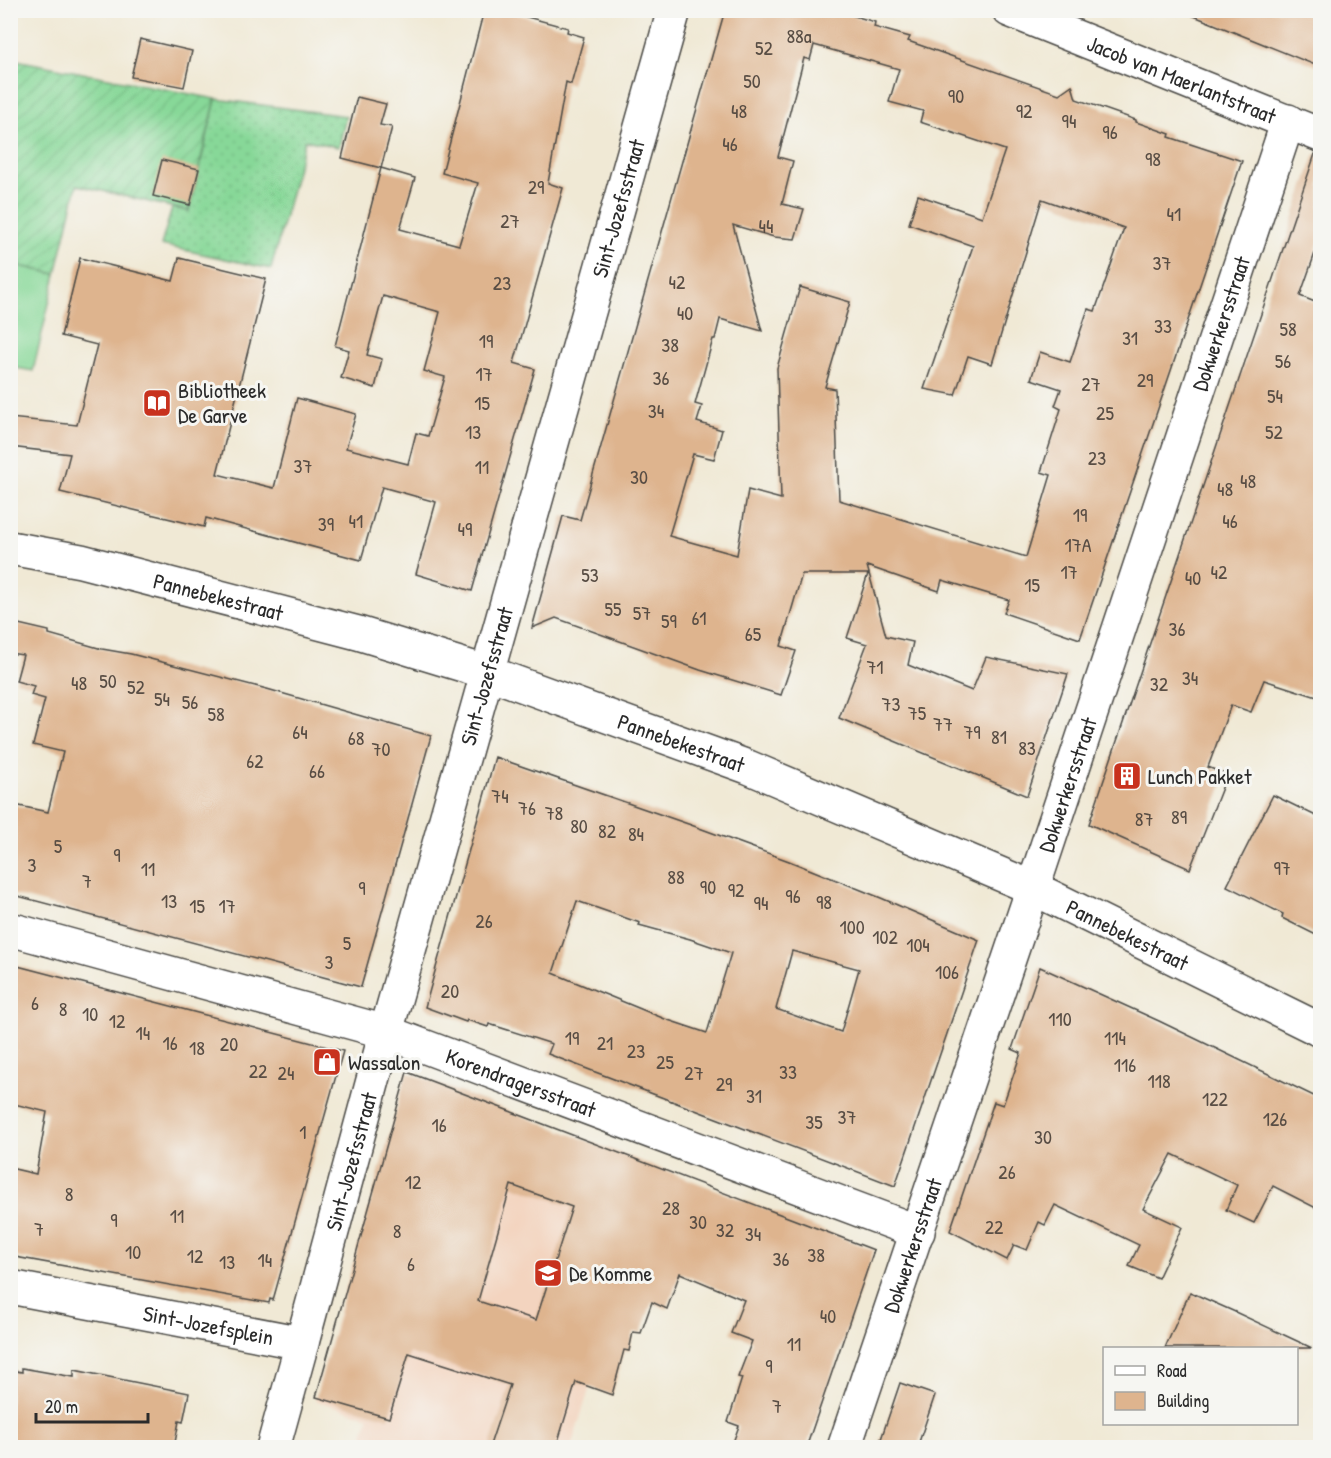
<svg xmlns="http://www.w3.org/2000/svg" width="1331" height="1458" viewBox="0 0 1331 1458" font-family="'Patrick Hand',sans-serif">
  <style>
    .built { fill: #f3d4bf }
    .grass { fill: url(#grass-dots); stroke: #598262; stroke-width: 1.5 }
    .park { fill: #87d898; stroke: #598262; stroke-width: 1.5 }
    .garden { fill: url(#garden-furrows); stroke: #598262; stroke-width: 1.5 }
    .building { fill: #deb48e; fill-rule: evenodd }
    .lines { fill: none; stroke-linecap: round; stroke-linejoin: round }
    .minor-casing { stroke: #494844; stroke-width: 36 }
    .minor { stroke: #fff; stroke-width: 33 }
    .labels { text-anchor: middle; stroke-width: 6; stroke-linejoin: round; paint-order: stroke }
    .number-label { font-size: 20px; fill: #584d44 }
    .street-label { font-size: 22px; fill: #2b2b2b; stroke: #f6f6f2 }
    .poi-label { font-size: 22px; fill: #2b2b2b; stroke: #f6f6f2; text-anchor: start }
  </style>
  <defs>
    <pattern id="grass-dots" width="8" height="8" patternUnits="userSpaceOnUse" patternTransform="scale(1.5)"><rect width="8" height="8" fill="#87d898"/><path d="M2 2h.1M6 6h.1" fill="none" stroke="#75ba83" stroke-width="1.8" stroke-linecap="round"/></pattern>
    <pattern id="garden-furrows" width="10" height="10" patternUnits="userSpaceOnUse" patternTransform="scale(1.5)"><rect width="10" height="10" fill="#87d898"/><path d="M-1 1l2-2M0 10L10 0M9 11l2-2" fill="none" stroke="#75ba83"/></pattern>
  </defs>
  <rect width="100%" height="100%" fill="#f6f6f2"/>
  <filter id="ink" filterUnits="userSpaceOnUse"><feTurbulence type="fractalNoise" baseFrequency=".0167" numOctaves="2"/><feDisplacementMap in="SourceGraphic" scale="12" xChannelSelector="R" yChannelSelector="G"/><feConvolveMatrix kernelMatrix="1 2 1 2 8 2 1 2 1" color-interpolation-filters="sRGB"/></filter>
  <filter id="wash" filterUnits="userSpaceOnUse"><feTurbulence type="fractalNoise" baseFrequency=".008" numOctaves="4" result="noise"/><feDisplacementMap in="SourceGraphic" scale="24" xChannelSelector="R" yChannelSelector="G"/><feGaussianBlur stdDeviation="1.35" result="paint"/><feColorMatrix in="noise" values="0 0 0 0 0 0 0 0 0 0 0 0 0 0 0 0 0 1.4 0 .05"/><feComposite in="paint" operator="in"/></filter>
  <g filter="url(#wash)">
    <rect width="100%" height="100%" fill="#f0e9d5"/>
    <path class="built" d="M513,1113l156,59 -61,157 -37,118h-212l10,-30 -54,-17 38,-138 106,33z"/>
    <path class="grass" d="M216,99l130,17 -7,31 -34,-7 -34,129 -110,-24 11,-37 17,3z"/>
    <path class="park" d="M11,264l45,10 -23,97 -22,-4z"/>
    <path class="garden" d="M11,59l205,40 -28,112 -111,-26 -21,89 -45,-10z"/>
    <g id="blocks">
      <g class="building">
        <path d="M484,10h17l67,18 -1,4 17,5 -13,47 -5,-2 -18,101 15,5 -49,175 21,6 -63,222 -56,-17 20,-72 -54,-15 -21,73 -155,-42 -2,9 -144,-35 10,-38 -60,-7v-29l67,7 20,-80 -36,-9 19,-78 93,23 6,-23 87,21 -49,195 57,14 23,-90 59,16 -10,34 62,16 8,-31 12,3 17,-59 -21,-6 16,-59 -57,-16 -16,59 15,4 -7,29 -34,-10 8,-28 -14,-4 46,-178 34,10 -15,51 59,16 19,-62 -36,-10z"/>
        <path d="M725,10h109l41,12 -1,5 36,10 -2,4 151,53 13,-9 4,14 60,21v2l34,12 -1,3 73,24 -162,478 -76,-26 5,-13 -67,-20 -3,11 -72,-25 19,70 27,6 -5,23 64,26 14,-34 82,17 -41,122 -188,-78 28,-74 -20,-6 21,-64h-66l-21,72 15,5 -15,44 -81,-25 -144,-52 -24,10 31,-112 17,4zM814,45l85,24 -10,33 34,9 -3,11 85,28 -23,67 -64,-22 -9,29 64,22 -49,143 31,6 13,-39 24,8 50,-165 82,29 -29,83 -7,-2 -18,53 -30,-10 -9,27 30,10 -6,17 6,3 -20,63 10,3 -25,82 -187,-57 -4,-111 -10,-2 25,-85 -50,-15 -23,81 4,131 -33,-9 -11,65 -68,-19 24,-82 21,5 8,-29 -25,-8 5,-16 -7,-2 18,-65h2l5,-20 42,12 -29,-106 41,12 21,2 9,-30 -22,-5 11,-43 -15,-4 26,-99 6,2z"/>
        <path d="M1184,10h136v57l-136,-55z"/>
        <path d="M140,39l52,12 -8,36 -53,-10z"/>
        <path d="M357,97l29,7 -6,21 12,2 -11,41 -39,-10z"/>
        <path d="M1315,154l5,1v84l-20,57 20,8v394l-56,-18 -13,32 -20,-7 -23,62 19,8 -37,94 -101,-45z"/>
        <path d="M162,160l37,9 -9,36 -37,-9z"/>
        <path d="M10,622l39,9v3l53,15 29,5 136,35 164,47 -70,251 -351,-93v-90l38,8 15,-60 -30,-7 12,-46 -14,-4 3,-9 -18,-5 7,-26 -13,-2z"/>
        <path d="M495,757l196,68 98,36 92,37 98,42 -84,246 -347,-132 4,-10 -63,-20 -1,3 -21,-7 -1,2 -41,-15zM577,901l63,22 -1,2 51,14 41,14 -24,80 -42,-14 -112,-46zM792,951l67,18 -18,63 -65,-23z"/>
        <path d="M1273,795l47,23v119l-38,-19 1,-4 -56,-28z"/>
        <path d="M10,964l333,87 -70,249 -3,-1 -1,4 -259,-47v-88l26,6 11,-62 -37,-9z"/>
        <path d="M1040,967l119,54 161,78v111l-47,-24 -19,37 -28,-13 11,-25 -65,-31 -29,55 39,18 -24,51 -29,-12 10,-21 -84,-40 -10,20 -6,-3 -12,28 -13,-5 -7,15 -57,-29 44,-129 9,3 18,-52 -9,-4z"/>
        <path d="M407,1072l467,178 -68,198h-75l8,-22 -11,-4 14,-44 -4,-1 14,-36 -21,-8 13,-33 -64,-27 -13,36 -15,-7 -11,31 -8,-1 -4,19 -5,-1 -12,45 -36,-13 -20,66h-67l21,-63 -101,-32 -20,65 -73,-21zM511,1185l61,22 -36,113 -58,-19z"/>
        <path d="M1190,1292l43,19 79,37h-147z"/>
        <path d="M22,1368l52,9v-7l115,23 -6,29 -4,-1 -5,27h-164v-78l12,2z"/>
        <path d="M900,1383l35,12 -18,53h-39z"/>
      </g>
    </g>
  </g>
  <g filter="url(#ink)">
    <use href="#blocks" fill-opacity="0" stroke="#494844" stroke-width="1.5"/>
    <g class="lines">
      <g class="minor-casing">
        <g id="minor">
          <path id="s1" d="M1009,10l311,125"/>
          <path id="s2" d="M10,548l71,13 277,72 131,40 259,94 285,121 287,142"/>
          <path id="s3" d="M10,929l376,103 532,200"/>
          <path id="s4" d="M10,1287l292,56 -29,105"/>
          <path id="s5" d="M302,1343l84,-311 288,-1022"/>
          <path id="s6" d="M844,1448l189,-560 255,-767"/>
        </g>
      </g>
      <use href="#minor" class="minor"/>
    </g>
  </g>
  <defs>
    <g id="library-square" transform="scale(1.5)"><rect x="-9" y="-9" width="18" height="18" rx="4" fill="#c8321e" stroke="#f6f6f2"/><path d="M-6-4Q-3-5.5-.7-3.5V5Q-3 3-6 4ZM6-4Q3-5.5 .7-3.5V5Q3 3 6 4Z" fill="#fff"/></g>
    <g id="building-square" transform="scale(1.5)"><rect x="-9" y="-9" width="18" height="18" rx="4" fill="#c8321e" stroke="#f6f6f2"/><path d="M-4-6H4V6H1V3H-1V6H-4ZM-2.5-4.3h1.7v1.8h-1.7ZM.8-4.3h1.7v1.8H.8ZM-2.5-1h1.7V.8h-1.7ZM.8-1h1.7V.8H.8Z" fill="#fff"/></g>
    <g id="shop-square" transform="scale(1.5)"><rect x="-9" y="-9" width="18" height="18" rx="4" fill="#c8321e" stroke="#f6f6f2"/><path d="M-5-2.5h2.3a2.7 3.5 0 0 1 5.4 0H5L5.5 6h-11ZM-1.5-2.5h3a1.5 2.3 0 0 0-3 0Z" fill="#fff"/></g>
    <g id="school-square" transform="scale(1.5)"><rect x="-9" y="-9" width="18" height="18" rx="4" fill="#c8321e" stroke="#f6f6f2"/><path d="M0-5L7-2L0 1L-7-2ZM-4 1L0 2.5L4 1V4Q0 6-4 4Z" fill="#fff"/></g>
  </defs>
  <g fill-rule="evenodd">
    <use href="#library-square" x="157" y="403"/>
    <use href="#building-square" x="1127" y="776"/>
    <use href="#shop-square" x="327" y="1062"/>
    <use href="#school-square" x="548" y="1273"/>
  </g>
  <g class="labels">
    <g class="number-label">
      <text x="799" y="43">88a</text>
      <text x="764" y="55">52</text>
      <text x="752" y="88">50</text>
      <text x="956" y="103">90</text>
      <text x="739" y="118">48</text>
      <text x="1024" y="118">92</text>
      <text x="1069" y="128">94</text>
      <text x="1110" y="139">96</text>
      <text x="730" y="151">46</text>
      <text x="1153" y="166">98</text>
      <text x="536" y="194">29</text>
      <text x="1174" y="221">41</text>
      <text x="510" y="228">27</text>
      <text x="766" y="233">44</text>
      <text x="1162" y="270">37</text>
      <text x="677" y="289">42</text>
      <text x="502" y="290">23</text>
      <text x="685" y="320">40</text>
      <text x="1163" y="333">33</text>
      <text x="1288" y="336">58</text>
      <text x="1130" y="345">31</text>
      <text x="486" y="348">19</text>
      <text x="670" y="352">38</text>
      <text x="1283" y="368">56</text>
      <text x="484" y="381">17</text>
      <text x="661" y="385">36</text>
      <text x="1145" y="387">29</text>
      <text x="1091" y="391">27</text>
      <text x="1275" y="403">54</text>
      <text x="482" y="410">15</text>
      <text x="656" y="418">34</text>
      <text x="1105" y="420">25</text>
      <text x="473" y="439">13</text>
      <text x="1274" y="439">52</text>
      <text x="1097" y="465">23</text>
      <text x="303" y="473">37</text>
      <text x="482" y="474">11</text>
      <text x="639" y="484">30</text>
      <text x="1248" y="488">48</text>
      <text x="1225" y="496">48</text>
      <text x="1080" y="522">19</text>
      <text x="356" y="528">41</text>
      <text x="1230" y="528">46</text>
      <text x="326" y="531">39</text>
      <text x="465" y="536">49</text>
      <text x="1078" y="552">17A</text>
      <text x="1069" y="579">17</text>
      <text x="1219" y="579">42</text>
      <text x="590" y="582">53</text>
      <text x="1193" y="585">40</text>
      <text x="1032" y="592">15</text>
      <text x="613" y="616">55</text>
      <text x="642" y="620">57</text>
      <text x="699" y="625">61</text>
      <text x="669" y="628">59</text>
      <text x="1177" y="636">36</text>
      <text x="753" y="641">65</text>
      <text x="875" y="674">71</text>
      <text x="1190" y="685">34</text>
      <text x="108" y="688">50</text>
      <text x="79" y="690">48</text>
      <text x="1159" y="691">32</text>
      <text x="136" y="694">52</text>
      <text x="162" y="706">54</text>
      <text x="190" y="709">56</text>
      <text x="891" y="711">73</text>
      <text x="917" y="720">75</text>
      <text x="216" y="721">58</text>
      <text x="943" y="731">77</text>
      <text x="300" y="739">64</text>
      <text x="972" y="739">79</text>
      <text x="999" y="744">81</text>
      <text x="356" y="745">68</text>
      <text x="1027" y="755">83</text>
      <text x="381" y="756">70</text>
      <text x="255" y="768">62</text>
      <text x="317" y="778">66</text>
      <text x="500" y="803">74</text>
      <text x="527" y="815">76</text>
      <text x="554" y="820">78</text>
      <text x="1179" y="824">89</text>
      <text x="1144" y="826">87</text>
      <text x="579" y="833">80</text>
      <text x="607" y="838">82</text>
      <text x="636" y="841">84</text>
      <text x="58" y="853">5</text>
      <text x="117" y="862">9</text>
      <text x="32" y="872">3</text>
      <text x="1282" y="875">97</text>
      <text x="148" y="876">11</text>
      <text x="676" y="884">88</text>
      <text x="87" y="888">7</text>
      <text x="708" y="894">90</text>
      <text x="362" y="895">9</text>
      <text x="736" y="897">92</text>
      <text x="793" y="903">96</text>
      <text x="169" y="908">13</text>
      <text x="824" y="909">98</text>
      <text x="761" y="910">94</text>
      <text x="197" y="913">15</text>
      <text x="227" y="913">17</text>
      <text x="484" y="928">26</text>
      <text x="852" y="934">100</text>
      <text x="885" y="944">102</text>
      <text x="347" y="950">5</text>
      <text x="918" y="952">104</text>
      <text x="329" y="969">3</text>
      <text x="947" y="979">106</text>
      <text x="450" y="998">20</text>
      <text x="35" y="1010">6</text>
      <text x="63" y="1016">8</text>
      <text x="90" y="1021">10</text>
      <text x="1060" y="1026">110</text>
      <text x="117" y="1028">12</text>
      <text x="143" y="1040">14</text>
      <text x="572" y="1045">19</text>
      <text x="1115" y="1045">114</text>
      <text x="170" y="1050">16</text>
      <text x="605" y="1050">21</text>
      <text x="229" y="1051">20</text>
      <text x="197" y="1055">18</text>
      <text x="636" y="1058">23</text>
      <text x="665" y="1069">25</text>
      <text x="1125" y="1072">116</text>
      <text x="258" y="1078">22</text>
      <text x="788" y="1079">33</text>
      <text x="286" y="1080">24</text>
      <text x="694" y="1080">27</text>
      <text x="1159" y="1088">118</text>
      <text x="724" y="1091">29</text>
      <text x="754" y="1103">31</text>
      <text x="1215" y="1106">122</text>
      <text x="847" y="1124">37</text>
      <text x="1275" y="1126">126</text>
      <text x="814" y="1129">35</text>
      <text x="439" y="1132">16</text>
      <text x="303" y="1139">1</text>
      <text x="1043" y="1144">30</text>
      <text x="1007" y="1179">26</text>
      <text x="413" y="1189">12</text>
      <text x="69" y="1201">8</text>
      <text x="671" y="1215">28</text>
      <text x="177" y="1223">11</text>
      <text x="114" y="1227">9</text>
      <text x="698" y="1229">30</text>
      <text x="994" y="1234">22</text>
      <text x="39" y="1236">7</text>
      <text x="725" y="1237">32</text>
      <text x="397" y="1238">8</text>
      <text x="753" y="1241">34</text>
      <text x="133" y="1259">10</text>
      <text x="816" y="1262">38</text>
      <text x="195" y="1263">12</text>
      <text x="781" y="1266">36</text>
      <text x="265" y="1267">14</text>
      <text x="227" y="1269">13</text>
      <text x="411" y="1271">6</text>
      <text x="828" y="1323">40</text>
      <text x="794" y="1351">11</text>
      <text x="769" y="1373">9</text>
      <text x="777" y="1413">7</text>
    </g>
    <g class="street-label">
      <text dy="8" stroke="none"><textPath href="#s1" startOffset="186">Jacob van Maerlantstraat</textPath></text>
      <text dy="8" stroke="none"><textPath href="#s5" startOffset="1178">Sint-Jozefsstraat</textPath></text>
      <text dy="8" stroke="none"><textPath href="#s6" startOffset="1186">Dokwerkersstraat</textPath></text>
      <text dy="8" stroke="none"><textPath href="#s2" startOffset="214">Pannebekestraat</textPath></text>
      <text dy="8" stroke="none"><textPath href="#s5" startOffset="692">Sint-Jozefsstraat</textPath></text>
      <text dy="8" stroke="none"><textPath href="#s2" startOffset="700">Pannebekestraat</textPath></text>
      <text dy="8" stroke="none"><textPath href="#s6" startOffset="700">Dokwerkersstraat</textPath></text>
      <text dy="8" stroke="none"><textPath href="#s2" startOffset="1186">Pannebekestraat</textPath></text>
      <text dy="8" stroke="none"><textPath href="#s3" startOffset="534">Korendragersstraat</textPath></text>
      <text dy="8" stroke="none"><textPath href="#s5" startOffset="188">Sint-Jozefsstraat</textPath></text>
      <text dy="8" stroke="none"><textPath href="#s6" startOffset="214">Dokwerkersstraat</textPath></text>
      <text dy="8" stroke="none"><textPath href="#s4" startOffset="202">Sint-Jozefsplein</textPath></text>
    </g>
    <g class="poi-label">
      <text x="178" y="398">Bibliotheek<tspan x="178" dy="25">De Garve</tspan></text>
      <text x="1148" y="784">Lunch Pakket</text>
      <text x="348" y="1070">Wassalon</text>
      <text x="569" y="1281">De Komme</text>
    </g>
  </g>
  <rect width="1331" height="1458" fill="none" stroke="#f6f6f2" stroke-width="36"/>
  <rect x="1103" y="1347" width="195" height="78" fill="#f6f6f2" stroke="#a5a5a2" stroke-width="1.5"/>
  <rect x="1115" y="1366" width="30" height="9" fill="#ffffff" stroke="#a5a5a2" stroke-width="1.5"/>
  <text x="1157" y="1377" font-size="18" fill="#2b2b2b">Road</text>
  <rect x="1115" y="1392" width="30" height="18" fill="#deb48e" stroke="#a5a5a2" stroke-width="1.5"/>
  <text x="1157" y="1407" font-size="18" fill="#2b2b2b">Building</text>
  <path d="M36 1413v9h112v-9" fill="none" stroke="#2b2b2b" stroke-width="3"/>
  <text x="45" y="1413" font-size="18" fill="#2b2b2b" stroke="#f6f6f2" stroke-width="4.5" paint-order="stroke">20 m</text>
</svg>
